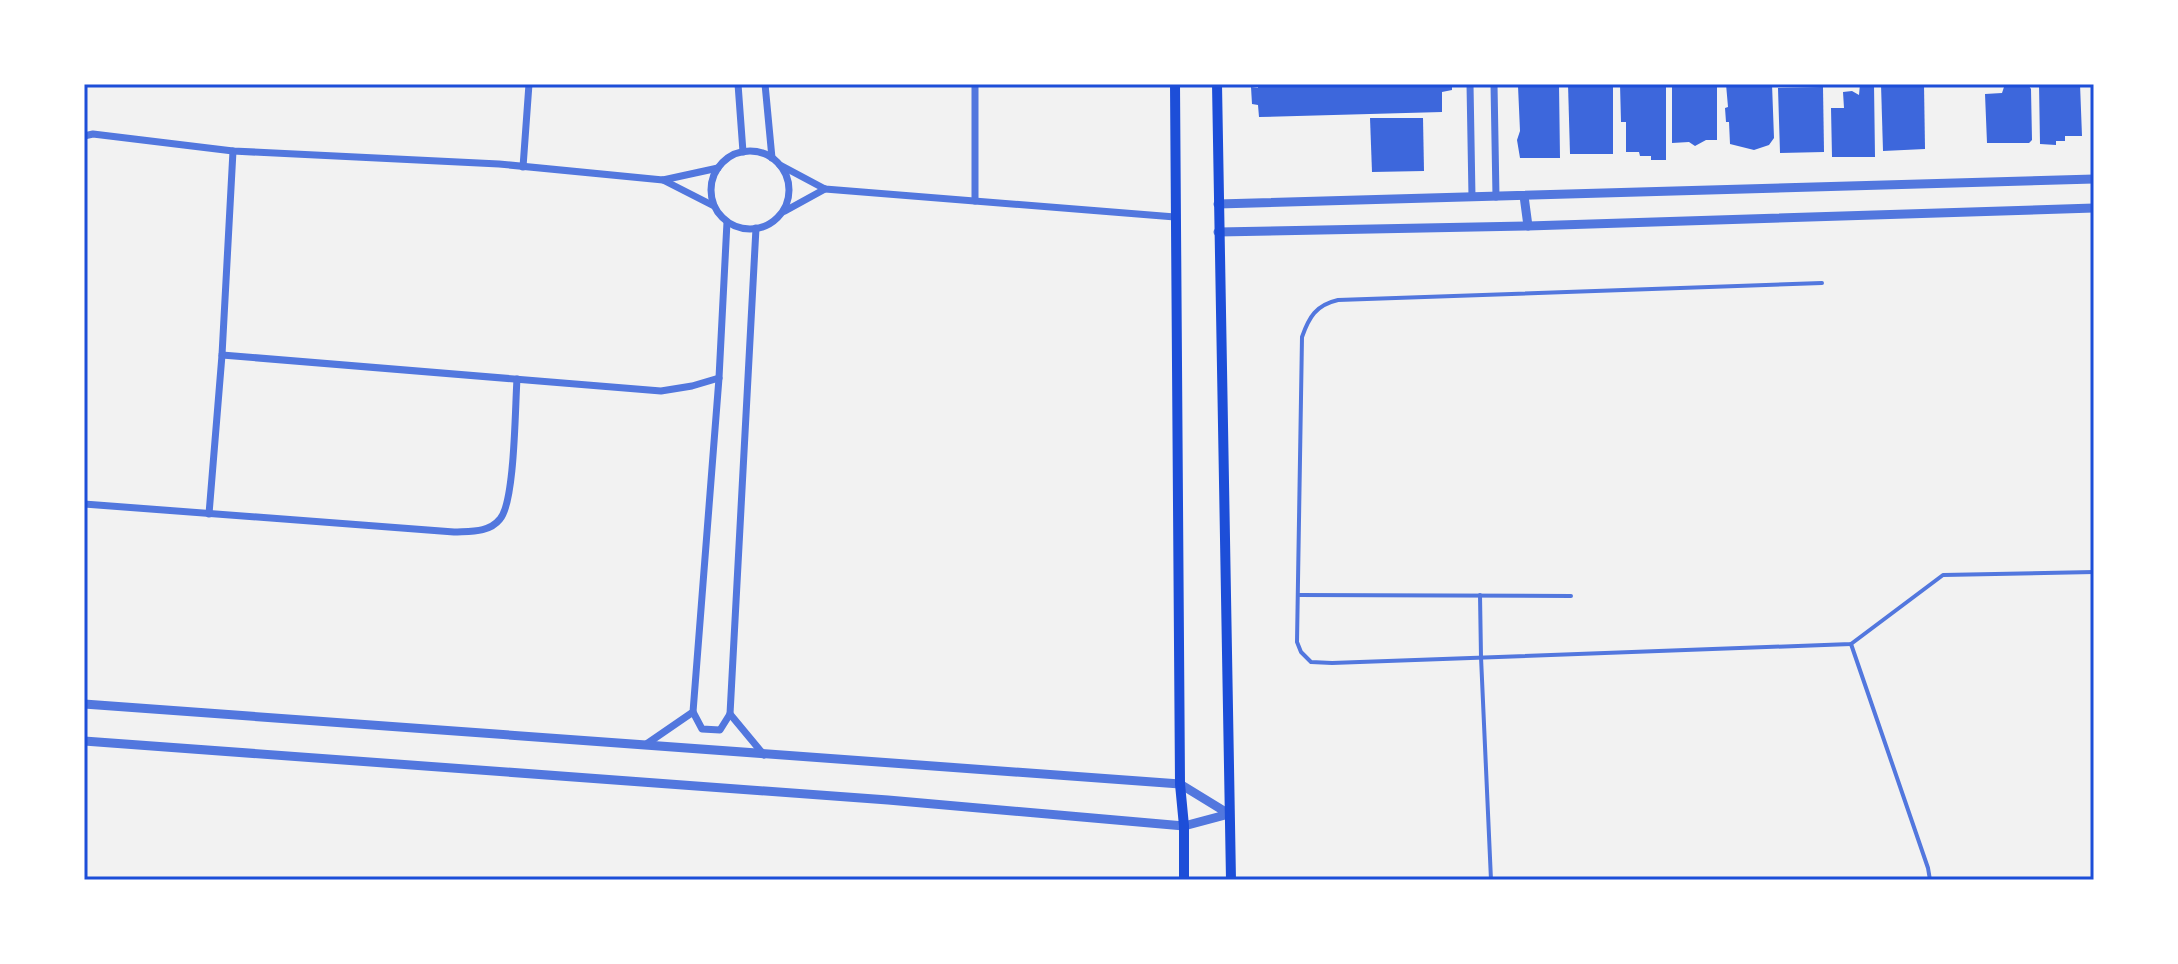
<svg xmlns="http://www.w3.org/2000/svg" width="2178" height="964" viewBox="0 0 2178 964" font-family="'PT Sans Narrow',sans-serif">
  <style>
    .building { fill: #3d67dc }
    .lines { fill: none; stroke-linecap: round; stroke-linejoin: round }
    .service { stroke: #5277de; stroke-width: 4 }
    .minor { stroke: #5277de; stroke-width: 7 }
    .tertiary { stroke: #5277de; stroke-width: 9 }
    .secondary { stroke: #1d4ed8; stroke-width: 10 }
    .neatline { fill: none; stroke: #1d4ed8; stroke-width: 3 }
  </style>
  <rect width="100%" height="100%" fill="#f2f2f2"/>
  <g class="building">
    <path d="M1258,84h194v6l-10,2v20l-183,5 -1,-12 -6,-1 -1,-17 7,1z"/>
    <path d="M1551,84h8l1,74h-40l-3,-18 3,-9 -2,-45z"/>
    <path d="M1568,84h45v70h-43z"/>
    <path d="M1620,84h46v76h-15v-4h-11l-1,-4h-13v-30h-5z"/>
    <path d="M1672,84h45v56h-11l-11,6 -6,-4 -17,1z"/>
    <path d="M1726,84h46l2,54 -5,7 -15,5 -24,-6 -1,-22h-3l-1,-14 3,-1z"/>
    <path d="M1860,84h14l1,73h-43l-1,-49h13l-1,-16 9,-1 7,4z"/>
    <path d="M1881,84h43l1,65 -42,2z"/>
    <path d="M2039,84h41l2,52h-17v5h-9v4l-16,-1z"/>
    <rect x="2091" y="84" width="3" height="50"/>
    <path d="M2010,85l19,1 2,3 1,51 -3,3h-42l-2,-49 17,-1 2,-6z"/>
    <path d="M1823,87l1,65 -44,1 -2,-65z"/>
    <path d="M1370,118h53l1,53 -52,1z"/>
  </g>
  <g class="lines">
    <g class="service">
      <path d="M1822,283l-484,17c-22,5 -29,17 -36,37l-5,305 4,10 10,10 21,1 519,-19 92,-69 151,-3"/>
      <path d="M1298,595l273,1"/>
      <path d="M1480,595l1,62 10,223"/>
      <path d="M1851,644l77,224 2,12"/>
    </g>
    <g class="minor">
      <path d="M738,84l5,68"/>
      <path d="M765,84l7,74"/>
      <path d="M975,84v117"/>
      <path d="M1470,84l2,113"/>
      <path d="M1494,84l2,113"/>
      <path d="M84,136l9,-2 140,17 266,13 164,16 55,-12"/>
      <circle cx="750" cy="190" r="39"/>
      <path d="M780,165l45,24 350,28"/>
      <path d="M523,167l6,-83"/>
      <path d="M663,180l51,26"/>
      <path d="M785,211l40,-22"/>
      <path d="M222,355l439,36 31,-5 27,-8"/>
      <path d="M84,504l370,28c16,-1 35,1 46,-13 15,-17 15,-112 17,-140"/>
      <path d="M209,514l13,-159 11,-204"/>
      <path d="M693,712l9,17 18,1 10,-16 26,-486"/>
      <path d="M730,714l34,41"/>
      <path d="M645,745l48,-33 26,-334 8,-156"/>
    </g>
    <g class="tertiary">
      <path d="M1524,196l4,30"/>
      <path d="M1218,204l876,-25"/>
      <path d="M1218,232l310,-6 566,-18"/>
      <path d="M84,704l1096,80 49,30 -45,12 -296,-26 -804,-59"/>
    </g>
    <g class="secondary">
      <path d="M1175,84l5,700 4,42v54"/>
      <path d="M1217,84l14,796"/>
    </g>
  </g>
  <rect width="2178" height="964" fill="none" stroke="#ffffff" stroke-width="172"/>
  <rect x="86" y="86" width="2006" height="792" class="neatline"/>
</svg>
